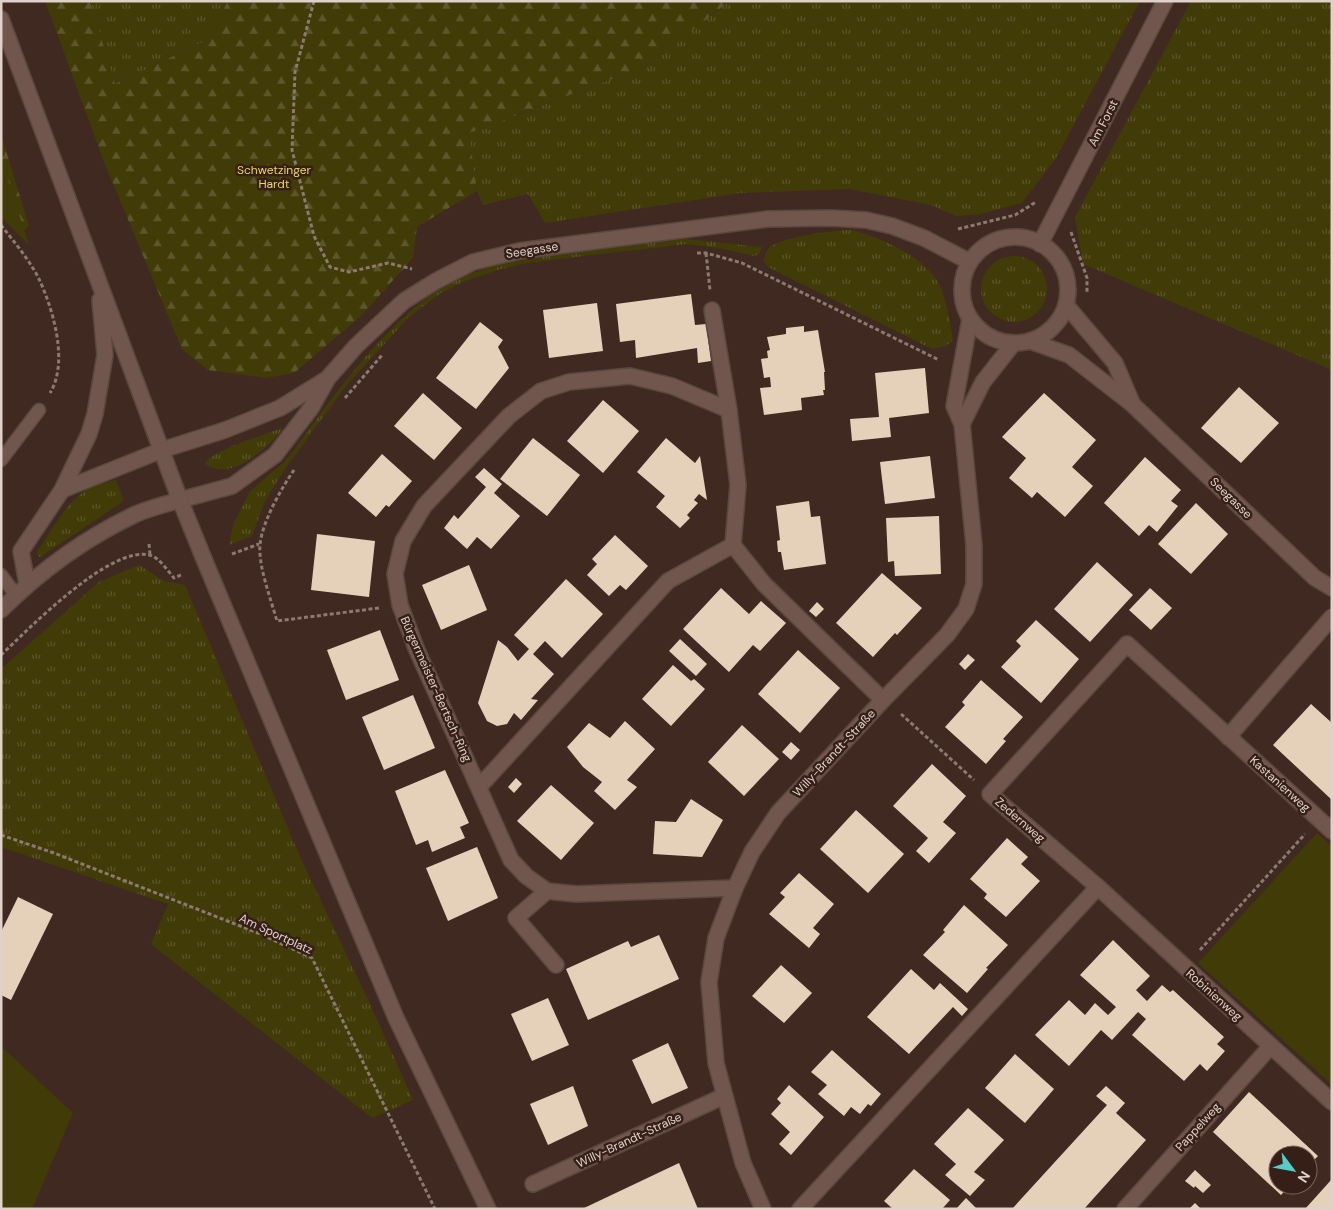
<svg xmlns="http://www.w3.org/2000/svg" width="1333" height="1210" viewBox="0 0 1333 1210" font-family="'DM Sans',sans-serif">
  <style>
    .grass { fill: url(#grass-tufts) }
    .forest { fill: url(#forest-firs) }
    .park { fill: #413b08 }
    .building { fill: #e5d1ba }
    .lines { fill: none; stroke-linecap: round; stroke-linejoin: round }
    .service-casing { stroke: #5a473f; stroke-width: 15 }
    .minor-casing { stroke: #5a473f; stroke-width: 18 }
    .secondary-casing { stroke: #5a473f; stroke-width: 18 }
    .path { stroke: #8c7972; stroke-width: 3; stroke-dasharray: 4 2.5; stroke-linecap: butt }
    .service { stroke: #70564c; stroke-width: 12 }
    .minor { stroke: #70564c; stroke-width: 15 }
    .secondary { stroke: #70564c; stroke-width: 15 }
    .labels { text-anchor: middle; stroke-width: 5; stroke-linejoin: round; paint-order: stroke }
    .street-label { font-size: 12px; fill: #e0d1cb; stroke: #361f17 }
    .park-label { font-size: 12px; fill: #e9d95d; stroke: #361f17 }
  </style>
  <defs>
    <pattern id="grass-tufts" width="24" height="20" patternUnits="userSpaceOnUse" patternTransform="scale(1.25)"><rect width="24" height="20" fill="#413b08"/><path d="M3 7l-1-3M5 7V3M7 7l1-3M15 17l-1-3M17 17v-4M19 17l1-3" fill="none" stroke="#5c562b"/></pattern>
    <pattern id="forest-firs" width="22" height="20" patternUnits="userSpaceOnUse" patternTransform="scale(1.25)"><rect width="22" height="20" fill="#413b08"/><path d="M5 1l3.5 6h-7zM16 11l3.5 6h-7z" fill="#5c562b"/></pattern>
  </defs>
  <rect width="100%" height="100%" fill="#402920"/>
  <g class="grass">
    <path d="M90,1h138l-21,39 -92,44z"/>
    <path d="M730,1h410l-84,157 -34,45 -42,11 -24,2 -25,-11 -82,-16 -108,4 -196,30 -17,-29 -45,11 -6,-14 -8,-58 177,-67z"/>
    <path d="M1191,1h141v369l-249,-106 -8,-47z"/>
    <path d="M852,230c31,8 79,29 90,61 6,16 8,33 11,49l-7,6 -14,3 -164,-82 -5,-7c2,-3 3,-8 5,-11 9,-12 68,-19 84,-19z"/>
    <path d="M686,239l76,8 -3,7 -5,2 -35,-8 -32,-4 -96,11 -63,8 -27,6 -36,12 -24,12 -32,24 -63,69 -59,80 -22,35 -13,35 -23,9 4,-20 17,-34 33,-28 12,-14c41,-57 102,-143 167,-172 31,-13 64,-18 96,-23 42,-6 85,-11 128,-15z"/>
    <circle cx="1014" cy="289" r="33"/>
    <path d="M282,428v2c-16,19 -51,52 -77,34 3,-12 63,-31 77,-36z"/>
    <path d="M116,480l8,21 -84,56 -3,-2v-3c14,-21 32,-55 56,-66 7,-3 15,-4 23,-6z"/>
    <path d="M139,565l25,16 21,4 116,274 70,147 42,94 -41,18 -221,-174 17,-40 -167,-57v-178l98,-87z"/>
  </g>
  <g class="forest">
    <path d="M45,1h45l25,83 92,-44 21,-39h502l-84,65 -177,67 8,58 -60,36 -4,31 -51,57 -68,58 -28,5 -58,-8 -26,-21 -78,-187z"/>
    <path d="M1,134l28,92 -8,7 -20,-21z"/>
  </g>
  <g class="park">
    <path d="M1,158l28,87 -28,-28z"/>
    <path d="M1317,833l15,13v239l-134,-122z"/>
    <path d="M1,1046l72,67 -41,96h-31z"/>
  </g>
  <g class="building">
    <path d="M691,294l4,31 11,-1 5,37 -13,2 -1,-15 -61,10 -1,-18 -15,2 -4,-38z"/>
    <path d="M597,303l6,48 -54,7 -6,-48z"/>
    <path d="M480,322l23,18 -5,7 11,21 -33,41 -40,-31z"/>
    <path d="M804,326v6l14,-2 7,42h-1l1,18h-2l1,5 -23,3 1,12 -38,5 -4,-27 11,-1 -1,-10 -6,1 -3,-19 7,-1 -1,-7 3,-1 -3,-13 19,-3v-6z"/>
    <path d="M925,368l4,45 -40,5 2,19 -39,4 -2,-22 29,-2 -4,-44z"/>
    <path d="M1239,387l40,36 -38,40 -40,-35z"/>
    <path d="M423,393l39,35 -28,32 -40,-34z"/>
    <path d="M1044,393l52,47 -24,27 21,19 -28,31 -28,-25 -5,6 -23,-20 17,-20 -24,-21z"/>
    <path d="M603,400l36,31 -36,42 -36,-32z"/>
    <path d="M533,438l47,37 -33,41 -47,-37z"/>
    <path d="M666,438l29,25 5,-7 7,44 -8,-6 -5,6 4,3 -11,12 3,3 -10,10 -24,-21 9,-11 -28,-24z"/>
    <path d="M382,454l30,27 -23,26 -3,-2 -10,12 -28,-24z"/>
    <path d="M930,456l5,42 -50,6 -5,-42z"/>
    <path d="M1145,457l36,33 -10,11 7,5 -21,26 -8,-7 -10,11 -35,-33z"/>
    <path d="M484,468l18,16 -8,9 26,23 -29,33 -14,-12 -10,12 -23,-21 10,-13 4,4 28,-32 -11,-10z"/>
    <path d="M809,501l2,16 9,-1 6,48 -42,6 -3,-18h-3l-1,-11 3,-1 -4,-34z"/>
    <path d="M1196,503l32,31 -37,40 -33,-30z"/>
    <path d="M939,516l2,58 -46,2 -1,-15 -6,1 -2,-44z"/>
    <path d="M317,534l58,7 -6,56 -58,-7z"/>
    <path d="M615,535l33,31 -22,24 -6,-5 -11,11 -22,-21 10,-11 -5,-5z"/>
    <path d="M1097,562l36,33 -43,47 -36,-33z"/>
    <path d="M469,565l18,45 -46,20 -19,-45z"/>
    <path d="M882,573l40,35 -25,27 -2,-2 -22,24 -37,-34z"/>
    <path d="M566,579l37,35 -41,44 -17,-17 -12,13 21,20 -23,25 7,1 -17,20 -7,-7 -7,11 -10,2 -10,-5 -9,-18 20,-63 9,7 11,14 11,-12 -15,-14z"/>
    <path d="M721,588l28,26 12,-13 25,22 -26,28 -7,-6 -24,27 -46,-43z"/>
    <path d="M1150,588l22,20 -21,22 -22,-20z"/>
    <path d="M817,602l7,7 -8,8 -7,-6z"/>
    <path d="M1036,620l43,39 -38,44 -40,-36 20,-21 -5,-5z"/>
    <path d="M380,630l19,50 -53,20 -19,-50z"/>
    <path d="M680,639l27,25 -11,12 -27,-25z"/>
    <path d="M798,650l42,38 -40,45 -42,-39z"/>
    <path d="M968,654l7,6 -10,10 -6,-6z"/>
    <path d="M673,665l18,16 3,-2 11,10 -34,37 -29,-27z"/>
    <path d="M981,680l42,37 -20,22 3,2 -20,23 -41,-37 20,-22 -3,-3z"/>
    <path d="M413,695l22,53 -51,22 -22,-53z"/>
    <path d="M1311,704l21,19v77l-59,-55z"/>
    <path d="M625,721l30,28 -28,31 10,7 -22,23 -21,-19 8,-9 -19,-15 -16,-20 22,-24 21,15z"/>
    <path d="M742,725l37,34 -35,37 -36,-34z"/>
    <path d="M791,742l9,8 -9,10 -9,-8z"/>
    <path d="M932,764l34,32 -23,26 13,11 -27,30 -13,-12 12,-13 -35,-32z"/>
    <path d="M445,770l24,53 -9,4 5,11 -33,14 -4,-12 -12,5 -21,-54z"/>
    <path d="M516,778l6,6 -8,9 -6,-6z"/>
    <path d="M551,785l43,38 -33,37 -44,-39z"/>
    <path d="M691,799l32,21 -21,37 -49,-3 2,-33 21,1z"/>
    <path d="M856,810l48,44 -36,39 -48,-44z"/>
    <path d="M1007,838l21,19 -7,7 19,17 -34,36 -22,-19 3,-4 -17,-15z"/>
    <path d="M477,847l21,51 -50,23 -22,-53z"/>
    <path d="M799,873l35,31 -21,24 7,6 -11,14 -40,-34 16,-17 -5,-4z"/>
    <path d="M18,897l35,17 -42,86 -10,-5v-63z"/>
    <path d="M964,905l44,40 -22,23 2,1 -21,24 -44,-38 22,-23 -2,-2z"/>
    <path d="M659,935l20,44 -91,41 -22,-51 62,-28 3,6z"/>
    <path d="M1113,940l37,36 -14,14 11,11 15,-16 8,7 3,-2 51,47 -7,7 8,7 -18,20 -7,-7 -16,17 -52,-46 14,-16 -8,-7 -26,28 -11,-10 -32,36 -34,-31 34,-35 16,15 10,-12 13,12 8,-8 -36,-32z"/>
    <path d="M781,965l31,28 -28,30 -32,-27z"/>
    <path d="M911,969l23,21 6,-7 28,26 -6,7 -9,-9 -44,47 -42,-37z"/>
    <path d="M548,998l21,47 -37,16 -21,-47z"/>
    <path d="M668,1043l20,45 -36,16 -20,-44z"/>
    <path d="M832,1050l49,44 -10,12 -3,-2 -8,10 -9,-7 -7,9 -26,-22 9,-9 -16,-13z"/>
    <path d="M1015,1054l39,35 -29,34 -40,-35z"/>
    <path d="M789,1085l35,32 -33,38 -12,-11 11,-12 -19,-18 10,-11 -4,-4z"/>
    <path d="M573,1086l15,40 -40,19 -18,-41z"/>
    <path d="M1106,1086l19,17 -9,10 30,27 -62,69h-72l95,-104 -11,-9z"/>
    <path d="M1249,1092l69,64 -10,10v-11h-30v30h12l-9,10 -68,-63z"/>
    <path d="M968,1108l36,32 -30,32 11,8 -15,16 -25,-21 11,-11 -22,-20z"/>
    <path d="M679,1163l19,46h-116z"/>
    <path d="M914,1169l36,31 -8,9h-49l-9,-8z"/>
    <path d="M1195,1170l16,15 -8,8 -8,-7 -1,2 -9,-7z"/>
    <path d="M1332,1179v30h-27z"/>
    <path d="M966,1198l11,11h-21z"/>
    <path d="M1195,1203l6,6h-12z"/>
  </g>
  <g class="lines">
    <g class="service-casing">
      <g id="service">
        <path d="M1,460l38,-50"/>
        <path d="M1,575l15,20"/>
      </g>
    </g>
    <g class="minor-casing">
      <g id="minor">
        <circle cx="1015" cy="290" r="53"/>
        <path d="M1040,244l125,-243"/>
        <path d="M1066,305l49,58 17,40"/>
        <path d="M712,310l17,100"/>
        <path d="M1030,341l39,14 63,49 183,174 17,10"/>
        <path d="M962,424l21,-42 30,-38"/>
        <path d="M162,450l63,-20 55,-22 47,-29"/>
        <path d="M180,500l52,-14 43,-31 36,-47 17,-30 28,-32 48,-45 32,-20 37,-19 46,-11 249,-32 62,-1 36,2 26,6 32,12 46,24"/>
        <path d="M733,545l31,39 119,116"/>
        <path d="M1228,737l104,-120"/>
        <path d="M479,787l189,-206 65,-36 5,-60 -9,-75 -57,-24 -42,-10 -61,6 -28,9 -32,25 -85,90 -21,35 -8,33 5,31 16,43 95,212 15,16 21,15 29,3 159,-6"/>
        <path d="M1332,831l-205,-187 -137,150 108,93 234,215"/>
        <path d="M547,891l-31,27 40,47"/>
        <path d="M533,1184l191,-88"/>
        <path d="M763,1209l-20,-46 -27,-100 -7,-81 7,-44 19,-50 17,-36 26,-39 105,-113 64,-65 19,-26 8,-25v-39l-12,-121 -8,-18 16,-87"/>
        <path d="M800,1209l298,-322"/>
        <path d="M1125,1209l146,-163"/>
      </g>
    </g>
    <g class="secondary-casing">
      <g id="secondary">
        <path d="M1,19l179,481 26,64 190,454 92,191"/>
        <path d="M62,490l100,-40"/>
        <path d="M27,584l-6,-33 41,-61 27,-56 6,-20 10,-59 -5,-55"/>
        <path d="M1,610c40,-40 84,-72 135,-96 14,-6 30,-10 44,-14"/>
      </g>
    </g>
    <g class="path">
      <path d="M314,1l-19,71 -3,78 22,86 16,31 19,5 39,-9 24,6"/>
      <path d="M1,225c13,17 28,34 38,54 14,30 30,83 11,114"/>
      <path d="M958,229l57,-14 21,-13"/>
      <path d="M1071,232l16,46v15"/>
      <path d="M697,253h9l36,10 197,97"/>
      <path d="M706,253l4,37"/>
      <path d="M345,398l38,-44"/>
      <path d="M294,470c-13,19 -32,52 -34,75 -2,20 11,55 17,76l102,-13"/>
      <path d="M149,544l1,11"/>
      <path d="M232,554l27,-10"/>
      <path d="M1,655c28,-26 108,-109 148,-100 10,2 18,15 25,23l9,-4"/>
      <path d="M901,714l73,66"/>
      <path d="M1,835l53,18 204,80 54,25 123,251"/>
      <path d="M1200,950l105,-116"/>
    </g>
    <use href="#service" class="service"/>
    <use href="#minor" class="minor"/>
    <use href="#secondary" class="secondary"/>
  </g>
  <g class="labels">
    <g class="street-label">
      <text transform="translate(1103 123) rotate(-63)" y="4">Am Forst</text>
      <text transform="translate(532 250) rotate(-9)" y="4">Seegasse</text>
      <text transform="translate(1231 498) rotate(44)" y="4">Seegasse</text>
      <text transform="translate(436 689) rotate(66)" y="4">Bürgermeister-Bertsch-Ring</text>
      <text transform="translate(834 753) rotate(-47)" y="4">Willy-Brandt-Straße</text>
      <text transform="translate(1280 784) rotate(42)" y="4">Kastanienweg</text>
      <text transform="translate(1020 820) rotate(41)" y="4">Zedernweg</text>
      <text transform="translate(276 934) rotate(25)" y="4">Am Sportplatz</text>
      <text transform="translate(1214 995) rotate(42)" y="4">Robinienweg</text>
      <text transform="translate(1198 1127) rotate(-48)" y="4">Pappelweg</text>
      <text transform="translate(629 1140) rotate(-25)" y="4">Willy-Brandt-Straße</text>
    </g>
    <g class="park-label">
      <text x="274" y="174">Schwetzinger<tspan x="274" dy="14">Hardt</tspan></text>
    </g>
  </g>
  <rect width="1333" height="1210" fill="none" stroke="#e0d1cb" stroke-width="5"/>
  <g transform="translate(1293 1170) rotate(122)"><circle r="24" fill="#361f17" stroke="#7a665f"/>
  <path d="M0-4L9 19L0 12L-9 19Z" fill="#54cdc7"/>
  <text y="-8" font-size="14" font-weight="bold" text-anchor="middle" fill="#e0d1cb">N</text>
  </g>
</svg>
